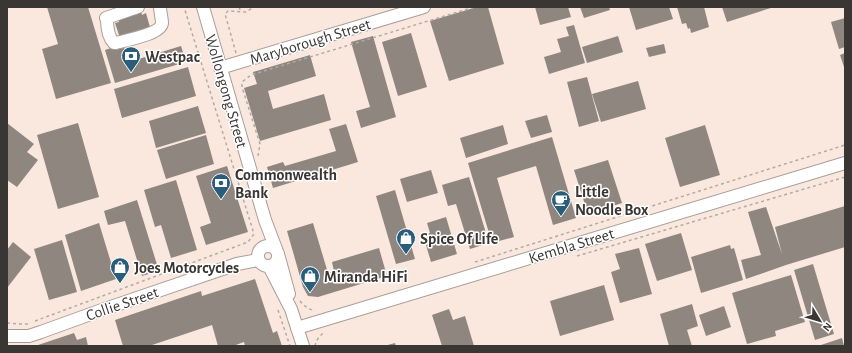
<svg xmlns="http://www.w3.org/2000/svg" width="852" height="353" viewBox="0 0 852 353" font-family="'Alegreya Sans',sans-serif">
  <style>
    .built { fill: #fae8de }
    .building { fill: #8f8680 }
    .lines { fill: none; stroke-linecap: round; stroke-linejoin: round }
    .minor-casing { stroke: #a89e99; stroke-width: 14 }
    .path { stroke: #b0aba8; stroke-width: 1.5; stroke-dasharray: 3 3; stroke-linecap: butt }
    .minor { stroke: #fff; stroke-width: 12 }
    .labels { text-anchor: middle; stroke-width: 3; stroke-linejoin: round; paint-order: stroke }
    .street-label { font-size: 16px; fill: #3a3634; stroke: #fff }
    .poi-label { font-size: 16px; font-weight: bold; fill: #3a3634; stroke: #fff; text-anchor: start }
  </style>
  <rect width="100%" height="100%" fill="#fef8f4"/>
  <rect class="built" x="7" y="7" width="838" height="339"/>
  <g class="building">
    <path d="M47,7h41l23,76 -55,16 -14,-50 16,-5z"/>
    <path d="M115,7h25l2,8 4,-2 5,18 -30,10 -6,-18 4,-1z"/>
    <path d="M477,7h11l16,57 -55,17 -19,-60z"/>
    <path d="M535,7h33l3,10 -31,8z"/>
    <path d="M580,7h29l1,3 -26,8z"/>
    <path d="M629,7h40l4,12 -37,11z"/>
    <path d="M677,7h27l5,20 -18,6 -1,-5 -2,1 -2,-6 -4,1z"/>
    <path d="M722,7h52l-47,15z"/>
    <path d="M845,18v29l-6,2 -8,-27z"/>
    <path d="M574,25l11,38 -36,11 -5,-17 17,-5 -4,-13 12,-3 -3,-9z"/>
    <path d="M411,33l16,54 -29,9 -16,-54z"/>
    <path d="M373,36l23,81 -35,11 -5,-17 14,-4 -19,-65z"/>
    <path d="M618,36l5,16 -36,11 -5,-16z"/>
    <path d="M123,44l6,18 52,-16 5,16 -71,21 -10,-33z"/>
    <path d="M664,44l2,9 -17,4 -3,-9z"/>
    <path d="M845,53v17l-5,-15z"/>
    <path d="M310,55l6,21 -48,15 5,18 51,-15 7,26 -71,21 -16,-53 13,-4 -4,-12z"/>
    <path d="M188,67l8,29 -74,22 -8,-29z"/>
    <path d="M587,77l12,44 -20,6 -12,-45z"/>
    <path d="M638,81l8,28 -45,13 -9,-28z"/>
    <path d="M198,106l8,27 -50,15 -7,-27z"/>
    <path d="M547,115l5,17 -21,6 -6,-17z"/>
    <path d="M7,123l27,21 -7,8 11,8 -21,27 -10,-7z"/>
    <path d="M78,123l21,74 -41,12 -21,-74z"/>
    <path d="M346,124l12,38 -85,26 -6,-21 16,-5 2,4 51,-15 -7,-22z"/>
    <path d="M503,125l5,19 -42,14 -6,-20z"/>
    <path d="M705,125l15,50 -40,12 -15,-49z"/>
    <path d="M206,135l8,29 -48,15 -9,-29z"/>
    <path d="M552,137l24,81 -23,7 -17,-59 -39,12 17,59 -22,6 -24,-80z"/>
    <path d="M608,160l14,43 -34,11 -14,-44z"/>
    <path d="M227,166l21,66 -42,13 -6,-18 11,-4 -15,-47z"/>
    <path d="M431,170l7,23 -31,9 -7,-23z"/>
    <path d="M469,177l20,66 -19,6 -14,-45 -8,2 -6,-21z"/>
    <path d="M176,180l21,70 -26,8 -10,-33 -6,2 -11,-37z"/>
    <path d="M395,190l20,69 -19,5 -20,-68z"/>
    <path d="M137,200l22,71 -17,5 -17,-55 -17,4 -4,-14z"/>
    <path d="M845,206v41l-59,18 -40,14 -5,-19 20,-5 -13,-43 18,-5 16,47 -7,-27z"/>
    <path d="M446,217l11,37 -26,8 -8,-27 7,-2 -3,-10z"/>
    <path d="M99,223l17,56 -35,12 -16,-56z"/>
    <path d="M313,223l15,50 6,-2 -2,-9 47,-14 8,28 -69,21 -10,-1 -5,-9 -16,-56z"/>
    <path d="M681,233l11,37 -35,11 -12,-37z"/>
    <path d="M62,240l15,52 -28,8 -15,-51z"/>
    <path d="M13,242l18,15 -24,31v-38z"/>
    <path d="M730,245l1,4 3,-1 9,32 -42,13 -10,-36z"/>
    <path d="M639,248l13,46 -32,9 -9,-31 9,-3 -5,-15z"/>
    <path d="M813,264l21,70 -19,6 -21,-70z"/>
    <path d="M791,275l14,47 -30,9 1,5 -29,8 -15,-51z"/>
    <path d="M255,279l18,54 4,-2 5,15h-37l-1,-4 -11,4h-15l-6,-21 -63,21h-26l-8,-26 86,-29 1,5z"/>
    <path d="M604,285l10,35 -54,16 -10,-35z"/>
    <path d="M692,304l6,22 -11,4 5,16h-23l-9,-32z"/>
    <path d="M724,306l7,21 -25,9 -7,-21z"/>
    <path d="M449,309l4,11 12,-4 9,30h-32l-10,-31z"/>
    <path d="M74,333l3,7 9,-3 2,9h-50v-1z"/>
    <path d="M842,338l2,8h-26z"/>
    <path d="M395,343l1,3h-12z"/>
  </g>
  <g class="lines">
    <g class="minor-casing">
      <g id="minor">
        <path d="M203,7l62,213 11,29"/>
        <path d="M106,18l32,-11"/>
        <path d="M107,19c0,9 1,18 7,24h2c10,-3 45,-9 46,-20 0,-5 -2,-11 -2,-16"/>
        <path d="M220,68l204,-61"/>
        <circle cx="268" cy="256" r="10"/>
        <path d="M278,254l11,40"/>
        <path d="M269,266l22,43 12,37"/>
        <path d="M297,328l548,-165"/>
        <path d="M7,336h22l12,-4 58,-21 138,-47 21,-4"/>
      </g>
    </g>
    <g class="path">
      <path d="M239,7l2,5"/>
      <path d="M236,53l-11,-39 3,-3 18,1 8,-5"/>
      <path d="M258,156l2,-12 -18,-57v-5l9,-7 223,-68"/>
      <path d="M577,256l268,-79"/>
      <path d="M475,262l370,-117"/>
      <path d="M300,301c4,5 9,8 15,10"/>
      <path d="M278,310l12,36"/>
      <path d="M35,321l213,-79 6,-8 -70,-227"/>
      <path d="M7,323l14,1h9"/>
      <path d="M315,346c1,-6 5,-11 10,-14"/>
    </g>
    <use href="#minor" class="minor"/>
  </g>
  <defs>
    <g id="bank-pin" transform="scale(1)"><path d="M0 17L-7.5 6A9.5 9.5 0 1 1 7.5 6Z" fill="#295d7a" stroke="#fff"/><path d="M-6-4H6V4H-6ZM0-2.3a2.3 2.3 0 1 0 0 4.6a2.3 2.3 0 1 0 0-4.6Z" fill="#fff"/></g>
    <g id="cafe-pin" transform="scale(1)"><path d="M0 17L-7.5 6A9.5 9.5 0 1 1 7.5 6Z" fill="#295d7a" stroke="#fff"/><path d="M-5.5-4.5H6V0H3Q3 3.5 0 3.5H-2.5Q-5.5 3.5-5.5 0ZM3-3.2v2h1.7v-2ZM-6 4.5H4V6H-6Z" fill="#fff"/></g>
    <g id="shop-pin" transform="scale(1)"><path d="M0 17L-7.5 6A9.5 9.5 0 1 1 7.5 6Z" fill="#295d7a" stroke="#fff"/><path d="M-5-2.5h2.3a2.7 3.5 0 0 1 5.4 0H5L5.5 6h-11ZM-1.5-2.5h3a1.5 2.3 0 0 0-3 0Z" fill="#fff"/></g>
  </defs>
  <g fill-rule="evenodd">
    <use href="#bank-pin" x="131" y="56"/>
    <use href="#bank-pin" x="221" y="183"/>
    <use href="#cafe-pin" x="561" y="200"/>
    <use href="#shop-pin" x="406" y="238"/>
    <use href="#shop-pin" x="120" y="267"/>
    <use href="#shop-pin" x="310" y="276"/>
  </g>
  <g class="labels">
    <g class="street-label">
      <text transform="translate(310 41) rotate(-17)" y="6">Maryborough Street</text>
      <text transform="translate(227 91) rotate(74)" y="6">Wollongong Street</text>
      <text transform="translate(571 245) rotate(-17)" y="6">Kembla Street</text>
      <text transform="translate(122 303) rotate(-19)" y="6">Collie Street</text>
    </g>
    <g class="poi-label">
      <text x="145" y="62">Westpac</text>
      <text x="235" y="180">Commonwealth<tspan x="235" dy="18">Bank</tspan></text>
      <text x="575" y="197">Little<tspan x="575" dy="18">Noodle Box</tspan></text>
      <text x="420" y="244">Spice Of Life</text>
      <text x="134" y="273">Joes Motorcycles</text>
      <text x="324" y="282">Miranda HiFi</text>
    </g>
  </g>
  <rect width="852" height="353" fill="none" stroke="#3a3634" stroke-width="16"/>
  <g transform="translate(820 321) rotate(128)" stroke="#ffffff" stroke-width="3" paint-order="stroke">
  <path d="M0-3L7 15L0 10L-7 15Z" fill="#3a3634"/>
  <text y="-6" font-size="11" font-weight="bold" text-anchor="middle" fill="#3a3634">N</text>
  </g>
</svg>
